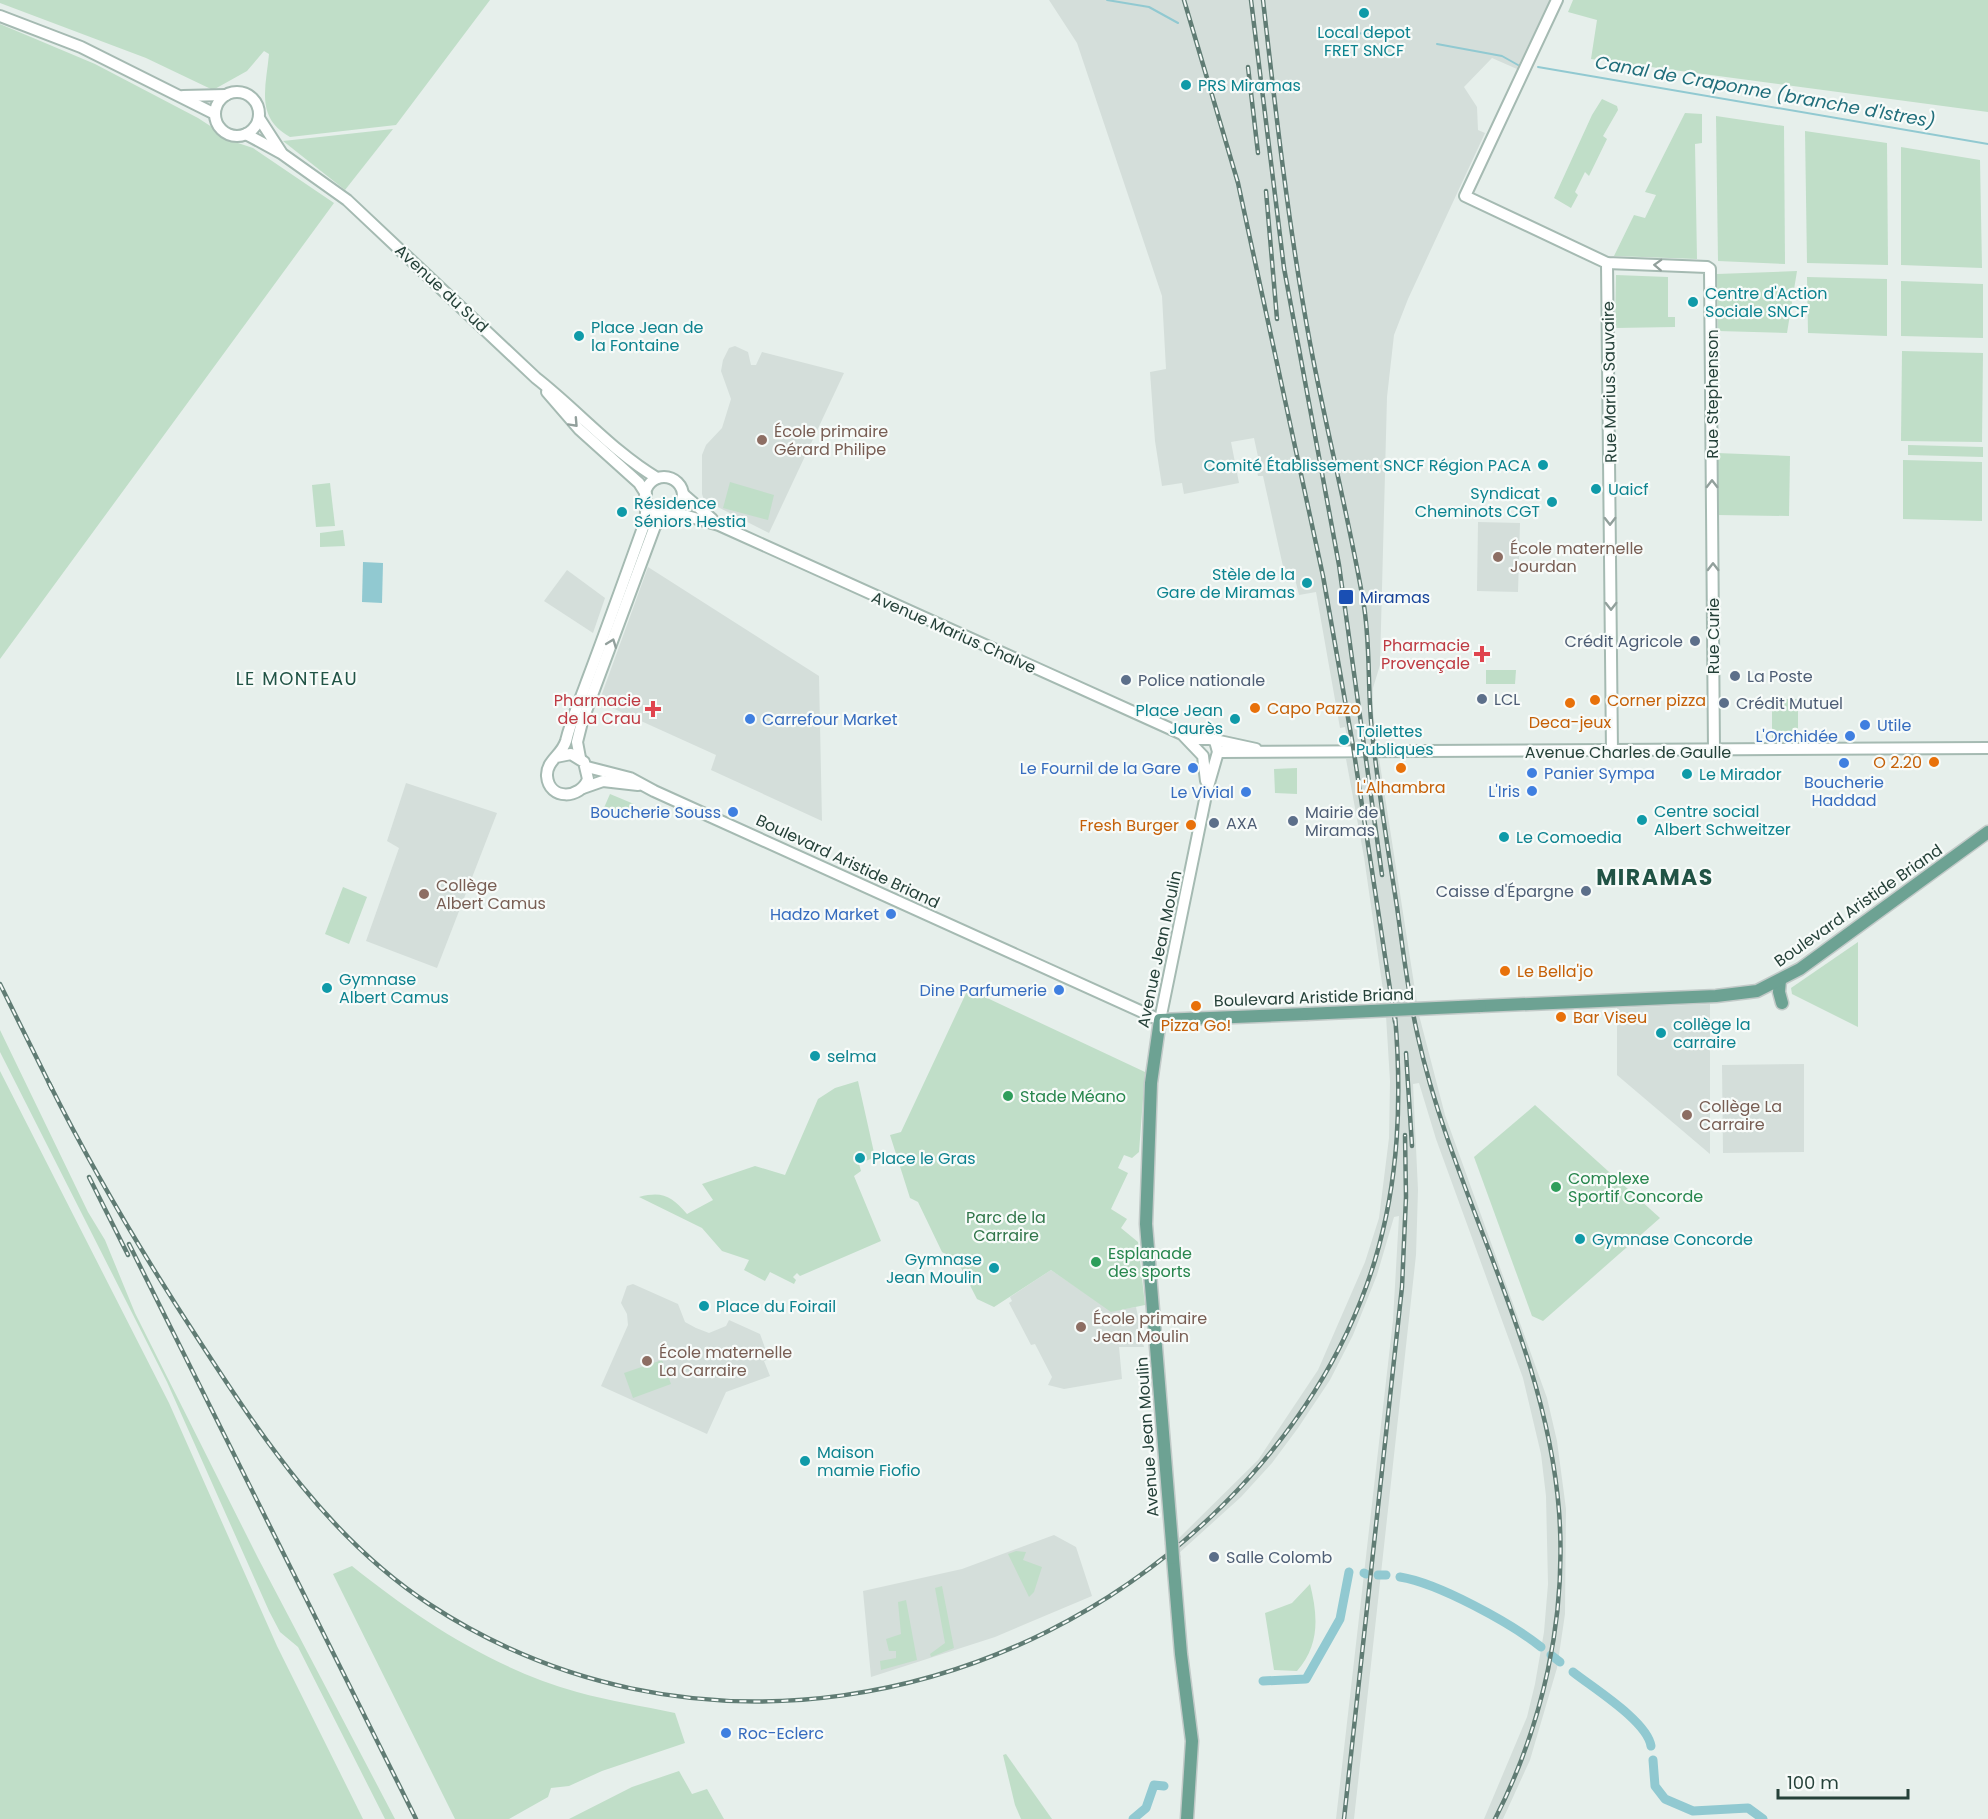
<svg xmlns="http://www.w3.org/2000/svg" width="1988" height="1819" viewBox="0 0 1988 1819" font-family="Poppins,sans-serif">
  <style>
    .built { fill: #d4deda }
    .green { fill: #c0dec8 }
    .water { fill: #91c9d1 }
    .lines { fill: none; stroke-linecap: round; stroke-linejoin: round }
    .stream { stroke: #91c9d1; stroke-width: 2 }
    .canal { stroke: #91c9d1; stroke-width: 9 }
    .secondary-casing { stroke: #a5bab2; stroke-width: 14 }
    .primary-casing { stroke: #c2cac8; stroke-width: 15 }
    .secondary { stroke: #fff; stroke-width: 10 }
    .primary { stroke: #6da293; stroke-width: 12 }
    .rail-casing { stroke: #607c74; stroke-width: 4.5 }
    .rail { stroke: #f7fbf9; stroke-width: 2; stroke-dasharray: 7; stroke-linecap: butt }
    .primary-bridge-casing { stroke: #c2cac8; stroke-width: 15; stroke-linecap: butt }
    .primary-bridge { stroke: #6da293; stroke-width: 12 }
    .oneway { stroke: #92a09c }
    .culture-dot { fill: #0f9aa8; stroke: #f7fbf9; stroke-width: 2 }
    .education-dot { fill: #8d6e63; stroke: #f7fbf9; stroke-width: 2 }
    .transit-dot { fill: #1a4fb4; stroke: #f7fbf9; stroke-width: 2 }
    .service-dot { fill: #5c6f8a; stroke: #f7fbf9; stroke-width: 2 }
    .health-dot { fill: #e0444e; stroke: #f7fbf9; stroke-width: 2 }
    .food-dot { fill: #e8710a; stroke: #f7fbf9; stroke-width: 2 }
    .shop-dot { fill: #3f7fe0; stroke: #f7fbf9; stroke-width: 2 }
    .leisure-dot { fill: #2e9e5b; stroke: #f7fbf9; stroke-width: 2 }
    .labels { text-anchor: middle; stroke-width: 4.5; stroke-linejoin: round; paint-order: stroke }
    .culture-label { font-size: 16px; fill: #0d838f; stroke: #f7fbf9; text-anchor: start }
    .street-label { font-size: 16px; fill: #254139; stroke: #f7fbf9 }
    .education-label { font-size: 16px; fill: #785e54; stroke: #f7fbf9; text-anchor: start }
    .transit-label { font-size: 16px; fill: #164399; stroke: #f7fbf9; text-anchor: start }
    .service-label { font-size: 16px; fill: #4e5e75; stroke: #f7fbf9; text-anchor: start }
    .health-label { font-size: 16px; fill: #be3a42; stroke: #f7fbf9; text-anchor: end }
    .food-label { font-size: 16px; fill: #c56008; stroke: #f7fbf9; text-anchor: start }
    .shop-label { font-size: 16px; fill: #366cbe; stroke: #f7fbf9; text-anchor: end }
    .leisure-label { font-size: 16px; fill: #27864d; stroke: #f7fbf9; text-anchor: start }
    .park-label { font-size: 16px; fill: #30764a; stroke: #f7fbf9 }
    .water-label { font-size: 18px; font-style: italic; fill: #206e7b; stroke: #f7fbf9 }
    .neighbourhood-label { font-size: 18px; letter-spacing: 1.5px; fill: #215345; stroke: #f7fbf9 }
    .district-label { font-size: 22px; font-weight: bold; letter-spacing: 1.5px; fill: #215345; stroke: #f7fbf9 }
  </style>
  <rect width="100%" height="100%" fill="#e6efeb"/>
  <g class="built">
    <path d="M1049,0h501l-33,69 -25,-11 -28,29 13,20 1,23 7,3 -77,166 -14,36 -7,62 -7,268 -7,23v22l4,35 -33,1 3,-9 -2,-10 -5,1 -24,-136 -17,3 -4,-16 -11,-8 -21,-95h-5l-2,-8 4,-2 -6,-28 -23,4 8,41 -55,11 -2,-11 -20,3 -7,-45 -5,-69 16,-3 -4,-73 -85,-253z"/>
    <path d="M735,346l13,6 3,13h5l6,-13 82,21 -75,160 -65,-33 -2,-6v-39l4,-10 16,-17 9,-29 -10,-28 2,-11 6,-12z"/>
    <path d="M1478,522l42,1 -2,69 -41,-1z"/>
    <path d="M648,567l171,109 3,145 -111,-51 5,-15 -117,-53z"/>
    <path d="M567,570l38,28 -12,35 -49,-32z"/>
    <path d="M1379,758l38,245 -32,1 -21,-147 -18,-98z"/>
    <path d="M406,783l91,30 -60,155 -71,-27 33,-93 -12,-7z"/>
    <path d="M1710,1004v150l-93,-79v-67z"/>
    <path d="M1419,1015l26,100 102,283 10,43 9,68 -1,105 -8,54 -27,92 -27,59h-19l43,-102 8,-33 9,-52 4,-48 -2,-88 -5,-42 -18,-76 -87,-239 -17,-56 -6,1 5,106 -2,65 -62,564h-18l57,-499 6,-104 -5,1 -17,58 -24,60 -23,45 -32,48 -26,35 -31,34 -63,57v-15l80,-79 60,-90 47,-108 14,-44 10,-80 1,-57 -4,-65z"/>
    <path d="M1804,1064v88l-81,1 -1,-88z"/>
    <path d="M1051,1270l60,41 25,-4 8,40h-25l3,32 -58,10 -16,-4 4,-8 -17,-33 -4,1 -22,-42 3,-2 -2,-4z"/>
    <path d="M633,1284l45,20 7,18 11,6 13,5 17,-7 3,-6 31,14 9,25 -5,2 6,15 -44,16 -19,42 -106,-48 27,-61 -1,-11 -6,-11 6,-17z"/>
    <path d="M1054,1535l22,12 16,49 -97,41 -124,40 -8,-86 99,-22z"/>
  </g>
  <g class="green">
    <path d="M0,0h490l-94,125 -106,12c-35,-19 -24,-50 -21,-83l-5,-3 -17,20 -34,19 -67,-32 -146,-55z"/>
    <path d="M1573,0h415v112l-397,-53 6,-39 -29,-8z"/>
    <path d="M0,24l95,40 103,54 37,24 18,6 81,55 -334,456z"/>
    <path d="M1602,99l15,7 1,4 -15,26 4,3 -18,37 -4,-4 -10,20 3,3 -7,13 -17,-10 38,-83z"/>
    <path d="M1685,113l17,1v29l-7,1 2,115 -83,-3 20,-41 11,3 11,-23 -11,-3z"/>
    <path d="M1716,116l68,10 1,138 -67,-3z"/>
    <path d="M393,129l-48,61 -62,-49z"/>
    <path d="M1805,131l82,12 1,122 -81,-2z"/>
    <path d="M1901,147l79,13 2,108 -81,-3z"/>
    <path d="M1797,271l-10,62 -69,-2 -1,-57z"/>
    <path d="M1616,275l52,2v40h7v10l-60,1z"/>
    <path d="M1807,277l80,2v57l-79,-3z"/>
    <path d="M1901,281l82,3v54l-82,-2z"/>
    <path d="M1902,351l81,2 -1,89 -81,-1z"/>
    <path d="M1908,445l75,2v10l-75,-2z"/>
    <path d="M1717,453l73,3 -1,60 -72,-1z"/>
    <path d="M1903,460l79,2v59l-79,-2z"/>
    <path d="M730,482l44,13 -6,25 -45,-12z"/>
    <path d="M330,483l5,43 -19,1 -4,-42z"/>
    <path d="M343,530l2,16 -25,1v-14z"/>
    <path d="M1486,670h30l-1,14h-29z"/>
    <rect x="1772" y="699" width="26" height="45"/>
    <path d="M1297,768v26l-22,-1 -1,-24z"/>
    <path d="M610,794l24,10 -6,16 -25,-10z"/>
    <path d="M343,887l24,10 -18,47 -24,-10z"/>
    <path d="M1858,942v85l-66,-33 -1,-6z"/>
    <path d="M968,989l177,83 -6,80 -7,6 -8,-3 -6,13 10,5 -17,36 16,10 -6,9 17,14 7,63 -34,7 -60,-42 -57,37 -17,-8 -19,-37 -16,-10 -24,-50 -8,-4 -20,-63 11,-3z"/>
    <path d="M0,1030l88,182 17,28 30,73 123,245 137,261h-10l-87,-172 -18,-15 -11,-21 -102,-229 -167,-330z"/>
    <path d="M0,1071l169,332 108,243 86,173h-363z"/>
    <path d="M858,1081l17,76 -16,7 2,7 -7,5 27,65 -81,35 -3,-3 -4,4 3,3 -2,4 -24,-12 -5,9 -21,-11 5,-10 -27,-9 -20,-23 -63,-31c24,-6 32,-1 48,17l26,-14 -11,-16 53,-18 30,9 33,-76 17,-11z"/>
    <path d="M1535,1105l125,113 -117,103 -11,-5 -58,-159z"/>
    <path d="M662,1360l9,24 -38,14 -9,-25z"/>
    <path d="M1016,1551l10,1 -3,8 19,7 -8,25 -5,5 -21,-43z"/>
    <path d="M352,1566c66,53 142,103 225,126 32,9 66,14 98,21l10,30 -83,28 -33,15 -18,2 -3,9 -39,22h-54l-122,-245z"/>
    <path d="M1310,1584c8,32 10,61 -13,87l-23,-1 -9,-57 27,-10z"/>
    <path d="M942,1586l12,62 -23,9 -1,-3 15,-11 -10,-55z"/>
    <path d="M906,1600l11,60 -36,10 -1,-9 16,-3v-7h-7l-3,-12 15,-5 -3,-32z"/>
    <path d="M1006,1754l46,65h-31l-6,-14 -12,-50z"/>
    <path d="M679,1771l13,23 15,-5 17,30h-155l63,-32z"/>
  </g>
  <path class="water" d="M363,562l20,1 -1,40 -20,-1z"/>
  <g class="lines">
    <g class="stream">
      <path d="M1107,0l42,7 29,16"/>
      <path d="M1351,32l27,4"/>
      <path d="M1437,44l65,12 16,9"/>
      <path d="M1538,67l450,77"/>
    </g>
    <g class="canal">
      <path d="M1364,1573l2,1"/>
      <path d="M1378,1575h8"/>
      <path d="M1400,1577c38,6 111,46 141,70"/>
      <path d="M1551,1655l9,7"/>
      <path d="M1573,1672c20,16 74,49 78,74"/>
      <path d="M1263,1681l43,-2 34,-60 9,-47"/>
      <path d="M1653,1760l2,26 10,13 28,12 55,-3 15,11"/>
      <path d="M1133,1819l13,-11 8,-23 10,1"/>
    </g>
    <g class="secondary-casing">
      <g id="secondary">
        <path d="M1557,0l-92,196 142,67 100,4 3,2 4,482"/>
        <path d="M0,16l81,31 134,67"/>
        <circle cx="237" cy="114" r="22"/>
        <path d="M183,96l43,-1"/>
        <path d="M259,118l22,34"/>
        <path d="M246,134l35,19 66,47 189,178c41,32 77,74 121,100"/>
        <path d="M1607,263l5,489"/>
        <path d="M547,392l32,37 60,54 7,11"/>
        <circle cx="664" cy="496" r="19"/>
        <path d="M683,494l29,25"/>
        <path d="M673,512l46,13 463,209 21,22 3,25"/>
        <path d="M1189,739h21l46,10"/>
        <path d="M1218,752l770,-4"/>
        <path d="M556,757l15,-3 13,8 4,17c-7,20 -39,22 -41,-3 -1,-15 15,-21 19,-35 5,-21 14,-40 21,-60 20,-53 39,-106 58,-159l2,-19"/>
        <path d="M580,758l-3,-16 5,-20 73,-196 13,-12"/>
        <path d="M587,767l43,11 24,13 506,229 47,-230 11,-38 -3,-11"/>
        <path d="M583,788l20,-7 35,4"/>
      </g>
    </g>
    <g class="primary-casing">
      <g id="primary">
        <path d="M1780,980l-1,12 3,11"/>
        <path d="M1480,1006l236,-10 41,-5 43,-22 188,-137"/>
        <path d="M1172,1543l-26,-319 5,-141 9,-63 146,-6"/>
        <path d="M1173,1558l8,96 11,87 -5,78"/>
      </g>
    </g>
    <use href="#secondary" class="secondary"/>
    <use href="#primary" class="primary"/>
    <g class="rail-casing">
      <g id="rail">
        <path d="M1184,0l54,183 85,393 30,170 42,276"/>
        <path d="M1251,0l33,268 55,297 43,310"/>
        <path d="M1263,0c13,115 26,230 47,343 16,86 38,171 53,257 8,43 4,88 9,131 6,59 16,118 25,176 6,43 11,87 21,130 36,161 128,307 141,474 8,106 -16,214 -64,308"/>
        <path d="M1248,67l10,86"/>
        <path d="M1266,191l11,128"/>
        <path d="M0,984l52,105"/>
        <path d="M1406,1053l6,93"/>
        <path d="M49,1083c45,90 96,175 151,259 63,97 130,197 229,262 254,167 585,110 795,-100 68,-68 123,-151 151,-244 24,-80 27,-161 20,-245"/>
        <path d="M89,1177l39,78"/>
        <path d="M129,1244l287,575"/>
        <path d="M1344,1819l58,-532 4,-90 -1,-62"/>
      </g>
    </g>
    <use href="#rail" class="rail"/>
    <g class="primary-bridge-casing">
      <g id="primary-bridge">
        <path d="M1306,1014l174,-8"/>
        <path d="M1172,1543l1,15"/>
      </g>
    </g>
    <use href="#primary-bridge" class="primary-bridge"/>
  </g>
  <defs><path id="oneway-chevron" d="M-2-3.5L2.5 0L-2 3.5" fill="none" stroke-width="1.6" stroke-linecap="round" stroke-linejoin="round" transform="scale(1.5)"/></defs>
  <g class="oneway">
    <use href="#oneway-chevron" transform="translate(1658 265) rotate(-178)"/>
    <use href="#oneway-chevron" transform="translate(574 423) rotate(47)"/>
    <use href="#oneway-chevron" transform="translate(1712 484) rotate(-90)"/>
    <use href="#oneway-chevron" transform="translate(1610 521) rotate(90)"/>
    <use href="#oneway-chevron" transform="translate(1713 567) rotate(-90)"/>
    <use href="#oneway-chevron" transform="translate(1611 606) rotate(90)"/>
    <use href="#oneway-chevron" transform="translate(612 643) rotate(-69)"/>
  </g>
  <g class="culture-dot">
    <circle cx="1364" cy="13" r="6"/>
    <circle cx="1186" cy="85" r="6"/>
    <circle cx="1693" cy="302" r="6"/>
    <circle cx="579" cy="336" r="6"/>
    <circle cx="1543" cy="465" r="6"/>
    <circle cx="1596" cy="489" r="6"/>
    <circle cx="1552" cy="502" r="6"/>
    <circle cx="622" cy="512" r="6"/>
    <circle cx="1307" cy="583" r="6"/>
    <circle cx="1235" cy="719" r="6"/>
    <circle cx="1344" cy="740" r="6"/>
    <circle cx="1687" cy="774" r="6"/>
    <circle cx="1642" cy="820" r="6"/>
    <circle cx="1504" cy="837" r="6"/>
    <circle cx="327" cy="988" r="6"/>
    <circle cx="1661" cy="1033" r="6"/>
    <circle cx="815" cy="1056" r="6"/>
    <circle cx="860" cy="1158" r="6"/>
    <circle cx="1580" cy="1239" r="6"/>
    <circle cx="994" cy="1268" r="6"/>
    <circle cx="704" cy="1306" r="6"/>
    <circle cx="805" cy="1461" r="6"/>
  </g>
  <g class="education-dot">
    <circle cx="762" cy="440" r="6"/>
    <circle cx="1498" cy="557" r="6"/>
    <circle cx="424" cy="894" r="6"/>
    <circle cx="1687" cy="1115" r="6"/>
    <circle cx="1081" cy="1327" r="6"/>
    <circle cx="647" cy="1361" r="6"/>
  </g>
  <rect class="transit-dot" x="1338" y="589" width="16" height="16" rx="3"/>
  <g class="service-dot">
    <circle cx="1695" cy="641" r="6"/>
    <circle cx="1735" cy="676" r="6"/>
    <circle cx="1126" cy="680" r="6"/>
    <circle cx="1482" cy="699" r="6"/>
    <circle cx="1724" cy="703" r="6"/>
    <circle cx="1293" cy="821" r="6"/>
    <circle cx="1214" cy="823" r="6"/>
    <circle cx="1586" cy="891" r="6"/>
    <circle cx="1214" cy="1557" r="6"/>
  </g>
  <g class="health-dot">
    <path d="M1479 645h6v6h6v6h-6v6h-6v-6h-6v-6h6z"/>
    <path d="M650 700h6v6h6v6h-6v6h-6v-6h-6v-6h6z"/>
  </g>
  <g class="food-dot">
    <circle cx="1595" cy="700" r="6"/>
    <circle cx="1570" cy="703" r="6"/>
    <circle cx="1255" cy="708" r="6"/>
    <circle cx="1934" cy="762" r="6"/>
    <circle cx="1401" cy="768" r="6"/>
    <circle cx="1191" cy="825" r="6"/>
    <circle cx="1505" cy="971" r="6"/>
    <circle cx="1196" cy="1006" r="6"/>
    <circle cx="1561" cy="1017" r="6"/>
  </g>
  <g class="shop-dot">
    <circle cx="750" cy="719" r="6"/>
    <circle cx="1865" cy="725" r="6"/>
    <circle cx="1850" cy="736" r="6"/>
    <circle cx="1844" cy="763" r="6"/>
    <circle cx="1193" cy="768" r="6"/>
    <circle cx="1532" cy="773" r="6"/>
    <circle cx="1532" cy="791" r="6"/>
    <circle cx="1246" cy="792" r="6"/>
    <circle cx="733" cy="812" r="6"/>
    <circle cx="891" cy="914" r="6"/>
    <circle cx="1059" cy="990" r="6"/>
    <circle cx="726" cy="1733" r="6"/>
  </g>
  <g class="leisure-dot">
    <circle cx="1008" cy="1096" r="6"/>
    <circle cx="1556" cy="1187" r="6"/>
    <circle cx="1096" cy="1262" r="6"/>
  </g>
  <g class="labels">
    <g class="culture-label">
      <text x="1364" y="38" text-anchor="middle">Local depot<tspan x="1364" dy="18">FRET SNCF</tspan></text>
      <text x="1198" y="91">PRS Miramas</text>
      <text x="1705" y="299">Centre d'Action<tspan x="1705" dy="18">Sociale SNCF</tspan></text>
      <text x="591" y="333">Place Jean de<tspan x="591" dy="18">la Fontaine</tspan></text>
      <text x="1531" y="471" text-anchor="end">Comité Établissement SNCF Région PACA</text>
      <text x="1608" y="495">Uaicf</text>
      <text x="1540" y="499" text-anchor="end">Syndicat<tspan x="1540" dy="18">Cheminots CGT</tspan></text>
      <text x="634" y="509">Résidence<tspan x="634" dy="18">Séniors Hestia</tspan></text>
      <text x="1295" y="580" text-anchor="end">Stèle de la<tspan x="1295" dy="18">Gare de Miramas</tspan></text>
      <text x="1223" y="716" text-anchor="end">Place Jean<tspan x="1223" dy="18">Jaurès</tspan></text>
      <text x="1356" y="737">Toilettes<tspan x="1356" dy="18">Publiques</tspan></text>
      <text x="1699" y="780">Le Mirador</text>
      <text x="1654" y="817">Centre social<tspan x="1654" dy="18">Albert Schweitzer</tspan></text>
      <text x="1516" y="843">Le Comoedia</text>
      <text x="339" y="985">Gymnase<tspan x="339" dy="18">Albert Camus</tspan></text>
      <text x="1673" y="1030">collège la<tspan x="1673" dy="18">carraire</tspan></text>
      <text x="827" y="1062">selma</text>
      <text x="872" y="1164">Place le Gras</text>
      <text x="1592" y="1245">Gymnase Concorde</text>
      <text x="982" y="1265" text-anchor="end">Gymnase<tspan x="982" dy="18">Jean Moulin</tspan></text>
      <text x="716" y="1312">Place du Foirail</text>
      <text x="817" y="1458">Maison<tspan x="817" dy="18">mamie Fiofio</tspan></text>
    </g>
    <g class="street-label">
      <text transform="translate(442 288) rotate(43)" y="6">Avenue du Sud</text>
      <text transform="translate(1609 382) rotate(-91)" y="6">Rue Marius Sauvaire</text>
      <text transform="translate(1712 394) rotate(-90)" y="6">Rue Stephenson</text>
      <text transform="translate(954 632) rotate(24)" y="6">Avenue Marius Chalve</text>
      <text transform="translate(1713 636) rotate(-90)" y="6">Rue Curie</text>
      <text x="1628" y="758">Avenue Charles de Gaulle</text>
      <text transform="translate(848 861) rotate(25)" y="6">Boulevard Aristide Briand</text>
      <text transform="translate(1858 905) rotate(-35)" y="6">Boulevard Aristide Briand</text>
      <text transform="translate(1159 949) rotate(-78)" y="6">Avenue Jean Moulin</text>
      <text transform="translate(1314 997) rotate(-2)" y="6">Boulevard Aristide Briand</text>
      <text transform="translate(1147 1437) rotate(-94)" y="6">Avenue Jean Moulin</text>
    </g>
    <g class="education-label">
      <text x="774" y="437">École primaire<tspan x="774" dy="18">Gérard Philipe</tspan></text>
      <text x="1510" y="554">École maternelle<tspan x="1510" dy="18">Jourdan</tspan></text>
      <text x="436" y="891">Collège<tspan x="436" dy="18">Albert Camus</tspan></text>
      <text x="1699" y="1112">Collège La<tspan x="1699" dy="18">Carraire</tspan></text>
      <text x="1093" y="1324">École primaire<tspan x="1093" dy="18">Jean Moulin</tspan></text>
      <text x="659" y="1358">École maternelle<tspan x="659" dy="18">La Carraire</tspan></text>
    </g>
    <g class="transit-label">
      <text x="1360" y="603">Miramas</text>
    </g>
    <g class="service-label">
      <text x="1683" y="647" text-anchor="end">Crédit Agricole</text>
      <text x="1747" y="682">La Poste</text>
      <text x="1138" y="686">Police nationale</text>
      <text x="1494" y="705">LCL</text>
      <text x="1736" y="709">Crédit Mutuel</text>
      <text x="1305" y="818">Mairie de<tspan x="1305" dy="18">Miramas</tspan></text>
      <text x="1226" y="829">AXA</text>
      <text x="1574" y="897" text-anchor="end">Caisse d'Épargne</text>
      <text x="1226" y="1563">Salle Colomb</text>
    </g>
    <g class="health-label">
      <text x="1470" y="651">Pharmacie<tspan x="1470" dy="18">Provençale</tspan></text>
      <text x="641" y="706">Pharmacie<tspan x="641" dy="18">de la Crau</tspan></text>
    </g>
    <g class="food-label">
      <text x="1607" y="706">Corner pizza</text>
      <text x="1267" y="714">Capo Pazzo</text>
      <text x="1570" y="728" text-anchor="middle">Deca-jeux</text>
      <text x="1922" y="768" text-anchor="end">O 2.20</text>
      <text x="1401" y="793" text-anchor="middle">L'Alhambra</text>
      <text x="1179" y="831" text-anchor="end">Fresh Burger</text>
      <text x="1517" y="977">Le Bella'jo</text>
      <text x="1573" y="1023">Bar Viseu</text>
      <text x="1196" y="1031" text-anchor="middle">Pizza Go!</text>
    </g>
    <g class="shop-label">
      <text x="762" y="725" text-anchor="start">Carrefour Market</text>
      <text x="1877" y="731" text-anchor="start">Utile</text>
      <text x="1838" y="742">L'Orchidée</text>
      <text x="1181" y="774">Le Fournil de la Gare</text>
      <text x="1544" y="779" text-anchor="start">Panier Sympa</text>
      <text x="1844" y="788" text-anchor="middle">Boucherie<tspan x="1844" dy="18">Haddad</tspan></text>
      <text x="1520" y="797">L'Iris</text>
      <text x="1234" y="798">Le Vivial</text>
      <text x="721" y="818">Boucherie Souss</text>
      <text x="879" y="920">Hadzo Market</text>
      <text x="1047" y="996">Dine Parfumerie</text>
      <text x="738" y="1739" text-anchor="start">Roc-Eclerc</text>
    </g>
    <g class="leisure-label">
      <text x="1020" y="1102">Stade Méano</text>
      <text x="1568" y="1184">Complexe<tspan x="1568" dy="18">Sportif Concorde</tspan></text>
      <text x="1108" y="1259">Esplanade<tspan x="1108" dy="18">des sports</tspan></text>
    </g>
    <g class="park-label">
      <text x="1006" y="1223">Parc de la<tspan x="1006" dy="18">Carraire</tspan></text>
    </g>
    <g class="water-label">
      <text transform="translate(1765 92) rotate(10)" y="6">Canal de Craponne (branche d'Istres)</text>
    </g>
    <g class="neighbourhood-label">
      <text x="297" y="685">LE MONTEAU</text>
    </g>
    <g class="district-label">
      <text x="1655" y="885">MIRAMAS</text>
    </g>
  </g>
  <path d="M1778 1789v9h130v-9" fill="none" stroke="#254139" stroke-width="3"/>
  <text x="1787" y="1789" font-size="18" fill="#254139" stroke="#f7fbf9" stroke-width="4.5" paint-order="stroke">100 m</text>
</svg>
